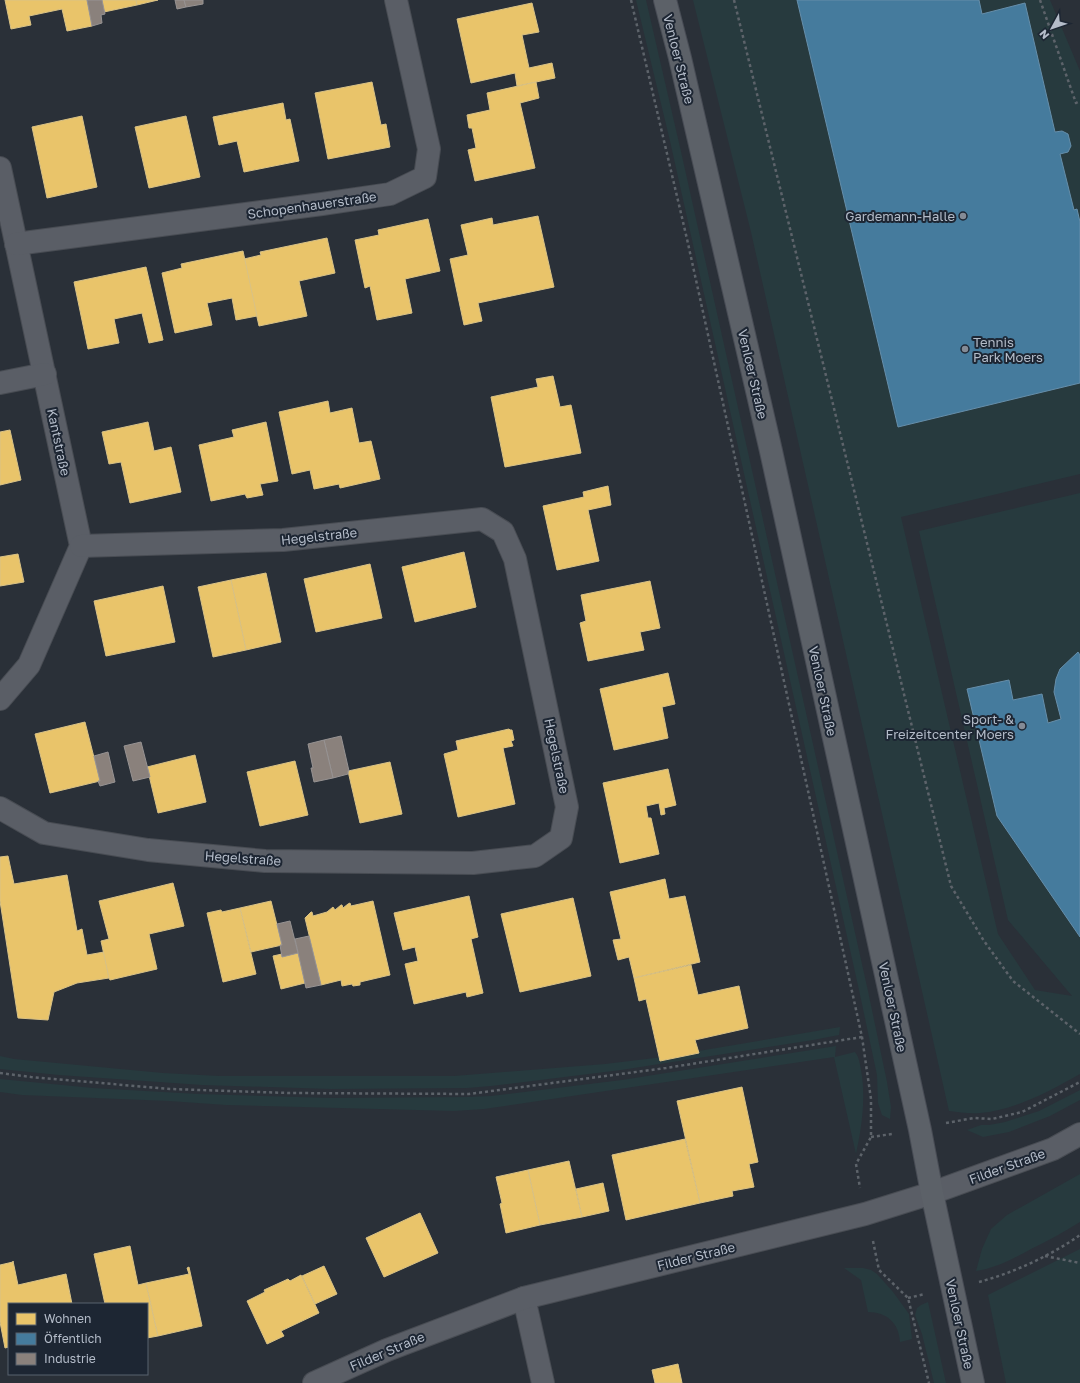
<svg xmlns="http://www.w3.org/2000/svg" width="1080" height="1383" viewBox="0 0 1080 1383" font-family="'Golos Text',sans-serif">
  <style>
    .green { fill: #273a3e }
    .homes { fill: #e9c46a; stroke: #d9c286 }
    .public { fill: #457b9d; stroke: #668eaa }
    .industry { fill: #8a817c; stroke: #979393 }
    .lines { fill: none; stroke-linecap: round; stroke-linejoin: round }
    .minor-casing { stroke: #484c53; stroke-width: 24 }
    .major-casing { stroke: #484c55; stroke-width: 24 }
    .path { stroke: #5d636a; stroke-width: 2.5; stroke-dasharray: 3 3; stroke-linecap: butt }
    .minor { stroke: #5a5e66; stroke-width: 22 }
    .major { stroke: #5c6168; stroke-width: 22 }
    .poi-dot { fill: #848b96; stroke: #1d2633; stroke-width: 1.5 }
    .labels { text-anchor: middle; stroke-width: 4; stroke-linejoin: round; paint-order: stroke }
    .street-label { font-size: 13px; fill: #b4bcc9; stroke: #1d2633 }
    .poi-label { font-size: 13px; fill: #b4bcc9; stroke: #1d2633; text-anchor: end }
  </style>
  <rect width="100%" height="100%" fill="#2a3038"/>
  <g class="green">
    <path d="M636,0h10l36,156 186,835 19,91 4,25 -1,12 -8,-4 -4,-12 -1,-28 -18,-85 -189,-849z"/>
    <path d="M693,0h357l30,71v403l-179,43 97,417 37,56 37,6 -64,-76 -89,-389 161,-38v581c-28,16 -67,37 -100,39 -10,1 -21,-1 -31,-2l-198,-879z"/>
    <path d="M840,1027l-1,8 -26,5 -192,30 -130,16 -24,2 -136,1 -129,-4 -143,-10 -59,-6v-13l14,3 149,14 56,3h235l151,-12 58,-7z"/>
    <path d="M836,1046l-1,11 20,-5c4,5 5,12 6,18 5,28 1,56 -5,84l-22,-97 -350,52 -30,2 -228,-6 -57,-4 -147,-6 -22,-3v-13l93,9 105,6 133,4 137,-1 23,-1 131,-16z"/>
    <path d="M1080,1090v10l-30,16 -41,16 -26,5 -16,-7 14,-5h8l16,-3 34,-11z"/>
    <path d="M1080,1174v48c-16,10 -32,19 -49,27 -18,10 -35,19 -55,22l6,-22 9,-20 16,-14z"/>
    <path d="M1080,1249v134h-74l-18,-88z"/>
    <path d="M844,1268h19l8,2 6,4 16,18 16,22 3,25 -12,3c-1,-19 -13,-30 -32,-30l-7,-32z"/>
    <path d="M928,1302l18,81h-12l-12,-49 -7,-19 2,-7 4,-3z"/>
  </g>
  <g class="homes">
    <path d="M5,0h82l5,26 -25,5 -5,-22 -33,7 2,9 -20,4z"/>
    <path d="M102,0h34l1,5 -33,7z"/>
    <path d="M136,0h22l-21,5z"/>
    <path d="M532,3l7,29 -17,3 7,33 23,-5 3,15 -38,8 -2,-13 -44,10 -14,-64z"/>
    <path d="M372,82l9,43 5,-1 4,23 -62,12 -13,-66z"/>
    <path d="M536,82l3,16 -19,5 15,65 -60,13 -7,-31 8,-2 -4,-20h-3l-2,-13 23,-5 -3,-17z"/>
    <path d="M283,103l3,17 4,-1 9,42 -55,11 -7,-31 -18,4 -6,-28z"/>
    <path d="M82,116l15,71 -50,11 -15,-71z"/>
    <path d="M186,116l14,61 -51,11 -14,-61z"/>
    <path d="M538,216l16,71 -76,16 4,18 -18,4 -14,-66 18,-4 -7,-30 31,-7 1,7z"/>
    <path d="M428,219l12,52 -35,8 7,34 -35,7 -7,-34 -5,2 -10,-48 24,-5 -1,-5z"/>
    <path d="M327,238l8,35 -36,8 8,35 -48,10 -15,-67 17,-4 -1,-3z"/>
    <path d="M243,251l14,65 -21,4 -4,-22 -25,5 5,22 -37,8 -13,-60 20,-5 -1,-4z"/>
    <path d="M146,267l17,73 -14,3 -7,-30 -28,6 5,24 -31,6 -14,-67z"/>
    <path d="M553,376l7,31 11,-2 10,48 -76,14 -14,-70 47,-10 -2,-8z"/>
    <path d="M328,401l2,12 22,-5 7,35 12,-2 9,38 -40,9 -1,-4 -25,5 -4,-19 -18,4 -13,-62z"/>
    <path d="M148,422l6,29 17,-4 10,45 -51,11 -9,-41 -12,2 -7,-32z"/>
    <path d="M266,422l12,59 -18,3 3,11 -16,3 -2,-4 -34,7 -12,-56 35,-8 -2,-7z"/>
    <path d="M10,430l11,50 -21,5v-53z"/>
    <path d="M608,486l3,19 -23,5 11,51 -42,9 -14,-64 41,-9 -1,-5z"/>
    <path d="M464,552l12,55 -61,15 -13,-55z"/>
    <path d="M18,554l6,28 -24,4v-29z"/>
    <path d="M370,564l12,54 -66,14 -12,-53z"/>
    <path d="M266,573l15,69 -35,8 -15,-70z"/>
    <path d="M231,580l15,70 -33,7 -15,-70z"/>
    <path d="M650,581l10,47 -20,4 4,18 -56,11 -8,-38 6,-2 -5,-26z"/>
    <path d="M163,586l12,56 -69,14 -12,-55z"/>
    <path d="M668,673l7,31 -13,3 6,31 -54,12 -14,-61z"/>
    <path d="M85,722l15,59 -50,12 -15,-59z"/>
    <path d="M509,729l1,1h2l2,10 -3,1 2,5 -10,2 12,56 -57,13 -14,-63 14,-4 -2,-9z"/>
    <path d="M195,755l11,47 -48,11 -11,-46z"/>
    <path d="M295,761l13,54 -48,11 -13,-54z"/>
    <path d="M390,762l12,52 -42,9 -12,-52z"/>
    <path d="M668,769l8,36 -12,3 1,6 -4,1 -2,-12 -13,3 2,12h3l8,36 -39,9 -17,-80z"/>
    <path d="M8,856l6,28 53,-9 10,56 5,-2 5,26 17,-3 5,26 -32,5 -23,9 -6,28 -30,-2 -18,-117v-44z"/>
    <path d="M665,879l4,20 16,-3 15,66 -66,16 -5,-21 -11,3 -5,-20 8,-1 -11,-47z"/>
    <path d="M173,883l11,43 -35,8 8,35 -47,11 -1,-2 -8,-37 8,-2 -10,-38z"/>
    <path d="M469,896l9,41 -7,2 12,54 -16,4 -1,-5 -52,12 -9,-40 13,-3 -3,-14 -12,3 -9,-37z"/>
    <path d="M573,898l18,78 -71,16 -19,-78z"/>
    <path d="M271,901l11,44 -31,7 -11,-44z"/>
    <path d="M373,901l17,74 -30,7v3l-7,1 -1,-2 -10,2 -1,-6 -20,5 -16,-67 6,-6h1l1,4 14,-4 6,-5 2,3 6,-5h1l1,3 5,-4 2,-1 1,3z"/>
    <path d="M240,908l16,66 -33,8 -16,-69 14,-3 1,2z"/>
    <path d="M298,953l7,30 -24,6 -8,-33 9,-2v3z"/>
    <path d="M691,965l7,30 41,-9 9,42 -53,12 4,13 -39,8 -14,-62 -7,2 -5,-23z"/>
    <path d="M742,1087l16,75 -9,2 5,23 -22,4 1,5 -33,7 -23,-102z"/>
    <path d="M685,1139l15,64 -74,17 -14,-65z"/>
    <path d="M569,1161l13,56 -42,8 -12,-55z"/>
    <path d="M528,1170l12,55 -34,8 -6,-29 2,-1 -6,-26z"/>
    <path d="M603,1183l6,28 -27,6 -6,-28z"/>
    <path d="M420,1213l18,40 -54,24 -18,-39z"/>
    <path d="M130,1246l8,39 8,-2 12,53 -11,2v-34h-42l-11,-50z"/>
    <path d="M13,1261l5,24 48,-11 6,30h-63v43l-4,1 -5,-26v-57l13,-3z"/>
    <path d="M324,1266l13,28 -22,10 -13,-28z"/>
    <path d="M189,1267l13,59 -44,10 -12,-53 43,-9 -2,-6z"/>
    <path d="M301,1275l18,38 -38,18 3,5 -17,8 -20,-43 18,-9 -1,-2 24,-11 2,2z"/>
    <path d="M678,1364l4,19h-27l-3,-13z"/>
  </g>
  <g class="public">
    <path d="M797,0h182l3,14 43,-11 30,129 7,-1 6,3 3,12 -3,6 -8,2 14,56 3,-1 3,13v161l-182,44z"/>
    <path d="M1078,652l2,3v282l-83,-121 -30,-127 42,-9 4,20 29,-6 6,29 13,-4 -7,-27 2,-13 4,-10z"/>
  </g>
  <g class="industry">
    <path d="M87,0h15l3,14 -4,1 1,8 -10,3z"/>
    <path d="M175,0h9l2,7 -9,2z"/>
    <path d="M184,0h19v4l-17,3z"/>
    <path d="M341,736l8,35h-1v3l-15,4 -9,-38z"/>
    <path d="M324,740l9,38 -19,4 -3,-14h2l-5,-24z"/>
    <path d="M141,742l9,35 -17,4 -9,-35z"/>
    <path d="M108,752l7,30 -15,4 -2,-5h2l-6,-25z"/>
    <path d="M290,921l8,32 -16,4 -2,-12h2l-5,-21z"/>
    <path d="M309,936l12,49 -15,3 -11,-49z"/>
  </g>
  <g class="lines">
    <g class="minor-casing">
      <g id="minor">
        <path d="M0,168l81,378 -52,119 -29,34"/>
        <path d="M16,244l306,-40 68,-10 35,-17 4,-28 -33,-149"/>
        <path d="M0,383l45,-9"/>
        <path d="M0,808l44,25 104,17 117,11 208,2 62,-7 26,-18 6,-31 -52,-248 -12,-27 -21,-13 -199,21 -202,6"/>
        <path d="M524,1298l19,85"/>
        <path d="M314,1383l73,-33 137,-52 341,-84 67,-21 121,-44 27,-15"/>
      </g>
    </g>
    <g class="major-casing">
      <path id="major" d="M665,0l15,58 91,393 149,679 12,63 41,190"/>
    </g>
    <g class="path">
      <path d="M631,0l56,239 175,798 9,62v38l-15,27 4,24"/>
      <path d="M734,0l217,886 33,55 29,40 67,53"/>
      <path d="M1040,0l36,103 4,-2"/>
      <path d="M0,1073l31,4 139,12 118,4 181,1 197,-26 196,-31"/>
      <path d="M946,1123l28,-5 18,1 30,-7 58,-30"/>
      <path d="M871,1137l21,-3"/>
      <path d="M873,1241l6,29 29,28 21,85"/>
      <path d="M1045,1256l35,7"/>
      <path d="M979,1282c34,-9 73,-27 101,-47"/>
      <path d="M908,1298l17,-4"/>
    </g>
    <use href="#minor" class="minor"/>
    <use href="#major" class="major"/>
  </g>
  <g class="poi-dot">
    <circle cx="963" cy="216" r="4"/>
    <circle cx="965" cy="349" r="4"/>
    <circle cx="1022" cy="726" r="4"/>
  </g>
  <g class="labels">
    <g class="street-label">
      <text transform="translate(679 59) rotate(76)" y="5">Venloer Straße</text>
      <text transform="translate(312 205) rotate(-8)" y="5">Schopenhauerstraße</text>
      <text transform="translate(753 374) rotate(77)" y="5">Venloer Straße</text>
      <text transform="translate(59 442) rotate(78)" y="5">Kantstraße</text>
      <text transform="translate(319 536) rotate(-6)" y="5">Hegelstraße</text>
      <text transform="translate(823 691) rotate(78)" y="5">Venloer Straße</text>
      <text transform="translate(557 756) rotate(78)" y="5">Hegelstraße</text>
      <text transform="translate(243 858) rotate(4)" y="5">Hegelstraße</text>
      <text transform="translate(893 1007) rotate(78)" y="5">Venloer Straße</text>
      <text transform="translate(1007 1166) rotate(-20)" y="5">Filder Straße</text>
      <text transform="translate(696 1256) rotate(-14)" y="5">Filder Straße</text>
      <text transform="translate(960 1324) rotate(78)" y="5">Venloer Straße</text>
      <text transform="translate(387 1351) rotate(-23)" y="5">Filder Straße</text>
    </g>
    <g class="poi-label">
      <text x="955" y="221">Gardemann-Halle</text>
      <text x="973" y="347" text-anchor="start">Tennis<tspan x="973" dy="15">Park Moers</tspan></text>
      <text x="1014" y="724">Sport- &amp;<tspan x="1014" dy="15">Freizeitcenter Moers</tspan></text>
    </g>
  </g>
  <rect x="8" y="1303" width="140" height="72" fill="#1d2633" stroke="#59626f"/>
  <rect x="16" y="1313" width="20" height="12" fill="#e9c46a" stroke="#59626f"/>
  <text x="44" y="1323" font-size="12" fill="#b4bcc9">Wohnen</text>
  <rect x="16" y="1333" width="20" height="12" fill="#457b9d" stroke="#59626f"/>
  <text x="44" y="1343" font-size="12" fill="#b4bcc9">Öffentlich</text>
  <rect x="16" y="1353" width="20" height="12" fill="#8a817c" stroke="#59626f"/>
  <text x="44" y="1363" font-size="12" fill="#b4bcc9">Industrie</text>
  <g transform="translate(1052 28) rotate(230)" stroke="#1d2633" stroke-width="3" paint-order="stroke">
  <path d="M0-3L7 15L0 10L-7 15Z" fill="#b4bcc9"/>
  <text y="-6" font-size="11" font-weight="bold" text-anchor="middle" fill="#b4bcc9">N</text>
  </g>
</svg>
